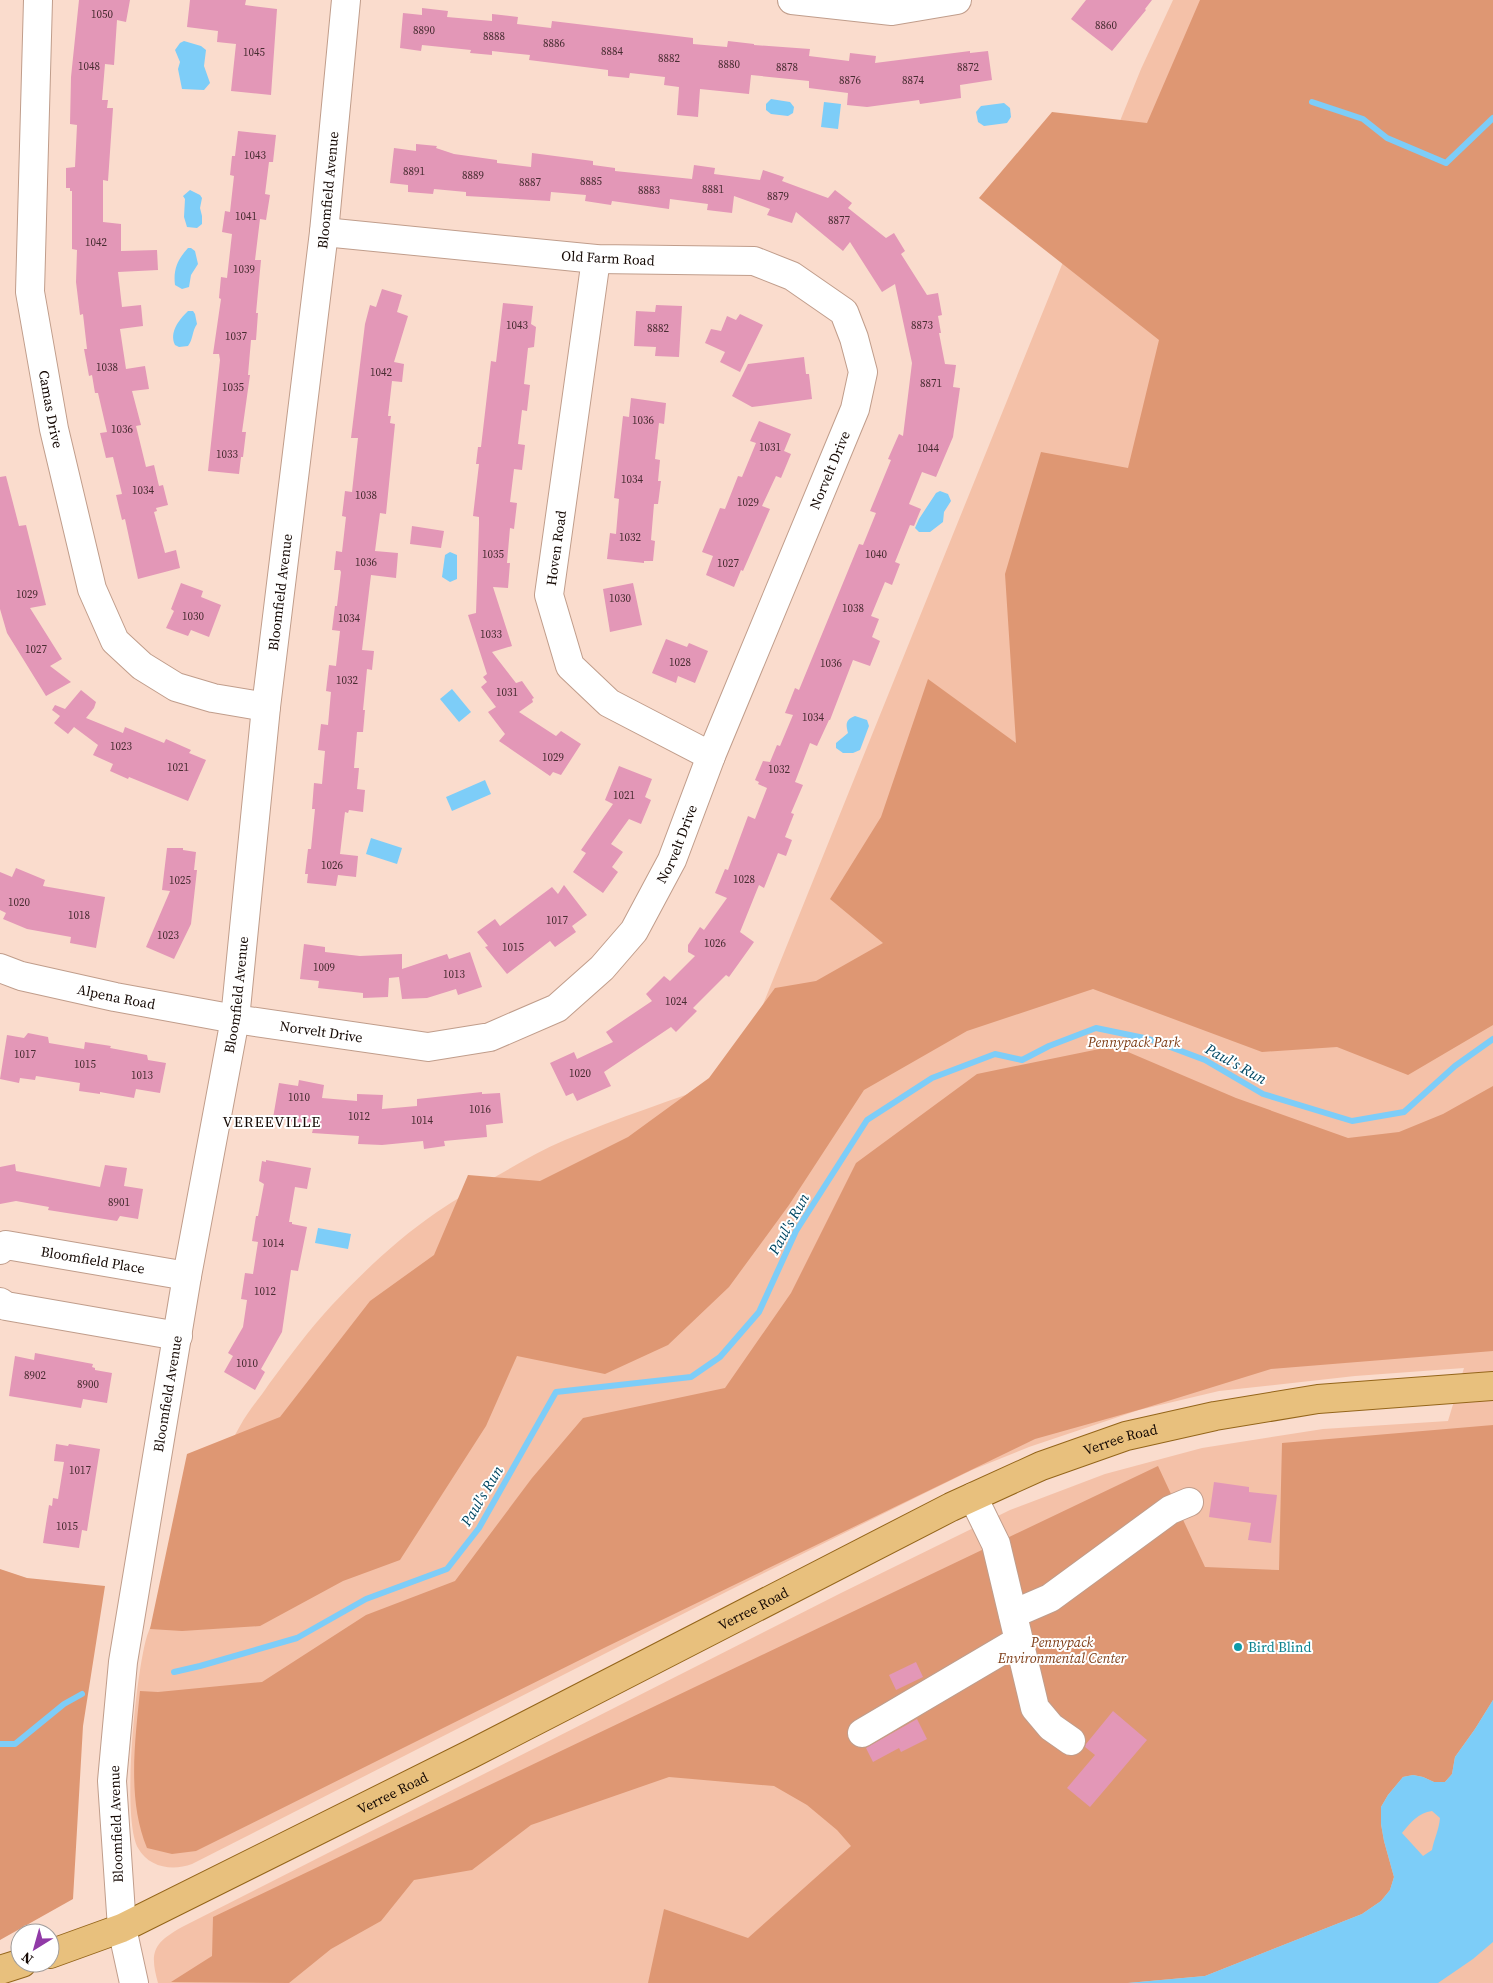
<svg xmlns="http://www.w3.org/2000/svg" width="1493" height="1983" viewBox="0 0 1493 1983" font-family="'Source Serif 4',serif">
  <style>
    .green { fill: #f4c1a8 }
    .forest { fill: #de9773 }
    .water { fill: #7dcdf8; fill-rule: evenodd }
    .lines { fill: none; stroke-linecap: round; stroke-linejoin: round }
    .stream { stroke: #7dcdf8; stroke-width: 6 }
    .building { fill: #e397b7 }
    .minor-casing { stroke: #c09d8b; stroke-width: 30 }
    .major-casing { stroke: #94651a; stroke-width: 30 }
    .minor { stroke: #fff; stroke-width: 28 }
    .major { stroke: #e8c07d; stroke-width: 28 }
    .culture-dot { fill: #0f9aa8; stroke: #fff; stroke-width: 2 }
    .labels { text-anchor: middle; stroke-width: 4; stroke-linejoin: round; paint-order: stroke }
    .number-label { font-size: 11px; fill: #482c31 }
    .street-label { font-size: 14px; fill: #150904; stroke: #fff }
    .park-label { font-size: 14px; font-style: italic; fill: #7f3e18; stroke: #fff }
    .culture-label { font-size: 14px; fill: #0d838f; stroke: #fff; text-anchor: start }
    .water-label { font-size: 15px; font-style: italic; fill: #004763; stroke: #fff }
    .neighbourhood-label { font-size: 15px; letter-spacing: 1px; fill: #150904; stroke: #fff }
  </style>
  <rect width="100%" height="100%" fill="#fadccd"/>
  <path class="green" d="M1173,0h320v1983h-1335c-9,-32 -4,-40 24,-56l659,-334 169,-83 95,-36 97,-26 121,-19 125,-8 16,-53 -109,8 -136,15 -80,19 -110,37 -57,23 -51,25 -195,97 -534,272c-19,7 -43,4 -54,-16 -17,-31 -2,-176 9,-212 6,-19 20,-36 28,-55 20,-53 37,-106 65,-155 8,-15 20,-28 29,-42 20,-27 40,-54 63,-79 32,-34 67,-67 105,-93 19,-13 39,-24 58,-35 23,-13 46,-27 70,-37 53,-22 109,-41 164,-60l33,-73 379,-938z"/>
  <g class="forest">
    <path d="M1200,0h293v1025l-85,50 -71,-28 -75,5 -169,-63 -126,42 -103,59 -75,115 -60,82 -61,58 -63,29 -88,-18 -31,70 -86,134 -57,21 -83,45 -78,5 -32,-2 37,-175 93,-37 90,-116 64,-46 34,-80 72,6 88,-44 81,-59 66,-90 41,-7 67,-38 -53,-44 51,-82 47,-138 88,64 -11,-169 36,-122 87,16 31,-128 -180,-142 73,-86 95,11z"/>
    <path d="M1114,1046l122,52 112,40 51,-6 44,-18 50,-28v265l-222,18 -129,40 -107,30 -429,208 -410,204 -24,3 -25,-6c-20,-48 -12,-107 -7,-157l18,1 104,-10 104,-67 89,-34 77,-103 51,-60 142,-30 66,-95 65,-130 121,-89z"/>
    <path d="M1493,1425v275l-18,29 -20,28 -3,17 -7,8h-11l-11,-5 -10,-2 -10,2 -15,18 -7,12v17l3,17 10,36 -4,13 -9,11 -19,13 -157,62 -77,7h-480l16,-74 84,29 103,-92 -14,-16 -30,-25 -33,-19 -105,-9 -138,48 -59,45 -58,10 -33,41 -50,28 -42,34 -118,-1 41,-26 1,-39 945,-451 47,101 74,3 3,-127z"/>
    <path d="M0,1569l27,9 78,8 -22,140 -10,173 -73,41z"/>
  </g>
  <g class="water">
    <path d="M184,41l17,5 5,4 -2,16 6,17 -6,7 -22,-1 -4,-20 2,-7 -5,-12 5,-7z"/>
    <path d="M771,99l19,3 4,5 -1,6 -5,3 -17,-2 -5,-4v-6z"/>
    <path d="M824,102l17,2 -3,25 -17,-2z"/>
    <path d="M1004,103l6,5 1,9 -4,6 -23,3 -6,-4 -2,-10 5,-6z"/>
    <path d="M190,190l10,5 2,3 -2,10 2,8v8l-5,4 -10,-1 -3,-10 1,-18 -2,-3z"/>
    <path d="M188,248h3l4,3 3,13 -7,11 -2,12 -7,2 -7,-4c-2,-16 3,-26 13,-37z"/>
    <path d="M188,311h5l2,3 2,10c-5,7 -4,16 -9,22l-9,1 -4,-2c-6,-13 4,-25 13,-34z"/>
    <path d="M940,491l8,3 3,7 -7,11 -1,10 -13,10h-11l-4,-4 4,-9 17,-26z"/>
    <path d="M450,552l7,3v24l-7,3 -8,-5 3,-22z"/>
    <path d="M452,689l19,23 -12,10 -19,-23z"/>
    <path d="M855,716l12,4 2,6 -9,24 -7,3h-10l-7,-5v-5l12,-10c-2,-9 -3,-13 7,-17z"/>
    <path d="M485,780l6,14 -39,17 -6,-14z"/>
    <path d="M371,838l31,10 -5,16 -31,-10z"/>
    <path d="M318,1228l33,6 -3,15 -33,-6z"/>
    <path d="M1493,1700v242l-20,17 -35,24h-310l77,-7 157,-62 19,-13 9,-11 4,-13 -10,-36 -3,-17v-17l7,-12 15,-18 10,-2 10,2 11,5h11l7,-8 3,-17 20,-28zM1432,1811l8,7c-1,12 -6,21 -8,32l-9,6 -21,-23c9,-11 16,-20 30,-22z"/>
  </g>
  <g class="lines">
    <g class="stream">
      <path d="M1312,102l51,17 24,19 59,25 47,-45"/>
      <path d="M174,1672l26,-6 97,-28 69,-39 81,-30 32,-41 77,-136 135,-15 29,-20 39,-45 37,-81 71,-111 65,-42 63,-24 27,6 27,-14 47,-18 53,11 56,21 58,34 89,27 52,-9 51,-46 38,-27"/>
      <path d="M0,1744h15l49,-40 18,-10"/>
    </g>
  </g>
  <g class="building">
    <path d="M79,0h51l-4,22 -9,-2 -3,45 -9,-1 -3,36h6l-1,8h6l-5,73 -5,-1v42l18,2v27l36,-1 1,20 -40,2 4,35 19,-2 2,21 -23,3 6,40 19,-3 4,23 -17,2 9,34 -5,1 10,41 8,-2 5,21 4,-1 5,20 -12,3 1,3 -3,1 11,41 11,-3 4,18 -42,11 -13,-60 -3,1 -6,-25 6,-1 -9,-37 -7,1 -6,-25 7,-1 -9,-39h-3l-3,-18 -3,1 -5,-27h3l-4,-35 -3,1 -4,-33 1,-32 -5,-1v-58h-2v-3h-4v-20l9,-1 2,-42 -7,-1 1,-47z"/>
    <path d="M190,0h56l-1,5 32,4 -6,86 -40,-4 5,-47 -19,-2 1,-11 -31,-4z"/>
    <path d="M1086,0h66l-7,9 1,1 -34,41 -41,-32z"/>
    <path d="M422,8l26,3 -1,6 45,4v-7l26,3 -1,7 34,4 1,-7 141,17v6l34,3 1,-6 26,3v1l56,4 -1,7 40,5 1,-8 26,3 -1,7 95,-12v2l18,-2 4,29 -32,5 1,13 -41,6 -1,-4 -52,7 -20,-2 1,-12 -39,-5v-7l-58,-6 -2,19 -49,-5 -2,28 -21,-2 2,-28 -15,-2 1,-8 -35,-4 -1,5 -21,-2v-6l-79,-10 1,-5 -38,-4v4l-22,-2 1,-3 -49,-5 -1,6 -21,-3 3,-35 19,2z"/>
    <path d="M238,131l38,4 -3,27h-4l-4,32 5,1 -4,25 -6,-1 -5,41h6l-5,53h2l-2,27h-5l-3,35h2l-8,57h4l-3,25h-2l-2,17 -31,-3 12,-111 -1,-6h-6l8,-55 -2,-1 2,-21 6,1 5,-44 -10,-2 3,-21 5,1 4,-36 -4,-1 2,-19h3z"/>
    <path d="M416,144l21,2 -1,2 18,6 43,6v3l34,4 1,-14 61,8v4l22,3v3l77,8 2,-14 21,3 -1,6 46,6 3,-10 21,7 -2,4 46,17 7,-8 17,13 -4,5 38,30 8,-5 11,18 -4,3 26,41 11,-2 4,22 -4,1 3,17h-2l6,31 11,1 -3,22 7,1 -7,49 -17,40 -14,-5 -13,32 12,5 -7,17 -4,-1 -15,37 5,2 -8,21 -7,-3 -14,34 8,3 -7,18 8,4 -10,25 -17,-6 -23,60h-1l-12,26 -7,-3 -15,39 8,3 -12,28 3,1 -9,23 7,3 -6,16 -8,-3 -14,35 -5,-3 -19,47 14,10 -25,35 -3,-2 -33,33 4,3 -21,21 -5,-5 -67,45 7,14 -34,15 -4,-8 -7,3 -16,-33 24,-11 3,7 36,-17 -7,-10 46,-31 -6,-7 18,-18 6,5 25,-25 -7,-4v-7l12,-18 4,3 23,-32 -12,-5 10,-24 3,1 20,-54 7,3 12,-31 -9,-4 1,-2 -4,-2 8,-19 7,1 7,-17 3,1 13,-31 -8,-2 10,-25 4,2 60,-146 4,1 13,-32 -6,-2 21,-51 -3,-1 11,-25 4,2 9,-73 -17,-79 -13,8 -32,-50 -7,9 -47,-39 -4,11 -25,-8 3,-6 -36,-13 -2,17 -25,-3 1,-6 -38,-5 -1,10 -57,-8 -1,4 -26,-4 1,-6 -35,-3 -1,9 -84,-5v-4l-32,-3 -1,5 -25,-2v-7l-18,-2 4,-35 22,3z"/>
    <path d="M382,289l20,6 -5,17 11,4 -14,46 10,2 -2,18 -10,-1 -4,35h3l-1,7 5,1 -9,90 -6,-1 -5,38 23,2 -2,25 -25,-3 -9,75 12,1 -2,19 -5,-1 -4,41h2l-2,22h-6l-3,36h5l-2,21 8,1 -2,22 -14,-2 -1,3 -3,-1 -5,42 18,2 -2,21 -18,-2 -2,11 -29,-3 1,-9h-3l3,-25h3l4,-40h-3l2,-26 8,1 3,-33 -7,-1 3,-26 7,1 3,-33 -5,-1 3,-26 7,1 4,-35 -8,-1 3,-24h2l4,-34 -1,-2h-6l2,-19 6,1 4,-35 -4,-1 3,-25 7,1 6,-54h-7l14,-114 5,-19 6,2z"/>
    <path d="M503,303l30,3 -2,18 5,3 -2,20 -6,1 -4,36 6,1 -3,26 -5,-1 -4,34 7,1 -3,25 -8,-1 -4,33 7,1 -3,26 -4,-1 -3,35h3l-2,25 -15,-1 19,59 -20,6 24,31 6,-2 12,17 -2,1 1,3 -14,10 37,24 5,-5 20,13 -20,31 -8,-3 -3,4 -51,-35 6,-7 -17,-22 8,-5 -15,-20 6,-5 -4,-5 4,-3 -19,-59 8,-2 3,-89v-7l-6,-1 6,-52h-3l2,-17h3l10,-86 5,1z"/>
    <path d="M656,305l26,1 -3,51 -24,-1 1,-9 -22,-1 2,-35 19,1z"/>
    <path d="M740,314l23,11 -23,47 -20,-10 5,-10 -20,-9 6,-14 10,2 6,-15 9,4z"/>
    <path d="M804,357l2,17h3l3,25 -60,8 -20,-11 16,-32z"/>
    <path d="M631,398l35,5 -2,21 -5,-1 -4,36 5,1 -2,21h3l-3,23h-4l-3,36 4,1 -2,20h-9v2l-37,-4 3,-26 6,1 3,-35 -5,-1 9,-82 6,1z"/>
    <path d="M759,421l32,13 -7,17 7,3 -10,24 -5,-2 -14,30 8,3 -27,62 -2,-1 -7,17 -28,-12 7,-19 -11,-4 18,-44 5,1 13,-33 4,1 14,-34 -6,-2z"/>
    <path d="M6,476l13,50 7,-1 20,80 -16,3 32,51 -12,7 21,16 -25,14 -39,-63 -7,-24v-132z"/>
    <path d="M412,526l32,5 -3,17 -31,-4z"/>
    <path d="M181,583l22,8 -2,6 20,8 -12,32 -18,-7 -3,6 -22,-8 8,-17 -3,-2z"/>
    <path d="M633,583l9,42 -32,7 -7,-43z"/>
    <path d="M666,639l21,8 2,-4 19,8 -13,32 -17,-7 -2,7 -24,-10z"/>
    <path d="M81,690l15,12 -2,6 -8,10 37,15 2,-6 39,16 2,-4 25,11 -2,3 17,7 -18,41 -59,-24 -1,2 -18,-8 3,-7 -20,-9 5,-10 -24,-18 -6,7 -14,-11 6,-7 -8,-6 3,-5 10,4z"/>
    <path d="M619,766l33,13 -7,18 6,3 -10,24 -12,-5 -18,25 12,8 -11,15 6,5 -15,21 -30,-21 13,-19 -5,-3 32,-46 -8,-4z"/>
    <path d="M167,848h16v2l13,2 -2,18h3l-6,54 -17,35 -28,-12 24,-56 -8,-1z"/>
    <path d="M16,868l29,12 -2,6 62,11 -9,51 -26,-5 1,-6 -44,-8 -24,-10 3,-6 -6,-3v-38l12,5z"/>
    <path d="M564,885l23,30 -15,11 4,6 -21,15 -5,-6 -43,33 -22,-27 3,-1 -11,-14 18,-13 5,7 52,-39 6,7z"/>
    <path d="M304,944l21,3v5l35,4 42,-2v15l45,-15 2,5 21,-7 12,35 -24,8 -2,-6 -29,9 -25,1 -3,-22 -10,1 -1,19 -25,1v-5l-45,-5 1,-7 -19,-2z"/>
    <path d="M28,1033l20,4 1,6 35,6 1,-7 26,4 -1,2 37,7 1,5 18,3 -6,30 -24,-4 -2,9 -34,-6v2l-21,-3 1,-8 -44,-7 -1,4 -15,-2 -1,5 -19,-4 7,-44 17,3z"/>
    <path d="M299,1080l25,5 -2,13 35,3v-7l26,1 -1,14 35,-3v-7l65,-7v2l18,-1 3,30 -17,2 1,12 -43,4 1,5 -21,3 -1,-8 -41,4 -24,-1 1,-8 -47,-3 1,-4 -14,-2v-4l-26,-5 6,-35 19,3z"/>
    <path d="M266,1160l45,8 -4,21 -12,-2 -6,35h3v2l15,3 -9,44 -7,-1 -9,62 -21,37 4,3 -10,18 -31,-18 9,-16 -5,-3 15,-26 4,-27 -6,-1 4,-26 8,1 5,-32 -6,-1 4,-25h2l6,-32 -5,-3 3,-20 4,1z"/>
    <path d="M15,1164l1,7 84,16 5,-22 22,3 -3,18 19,3 -5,30 -18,-3 -3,5 -69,-11 1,-3 -33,-6 -16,3v-37z"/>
    <path d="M35,1353l58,11 -1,3 3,1v2l17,3 -5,30 -24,-4 -2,9 -72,-12 6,-40 19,4z"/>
    <path d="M56,1444l12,2 1,-2 31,5 -13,82 -5,-1 -3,18 -36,-5 6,-38 3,1 1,-8 5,1 6,-37 -10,-1z"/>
    <path d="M1214,1482l35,5v5l28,3 -6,48 -23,-3 3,-17 -42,-6z"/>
    <path d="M916,1662l7,15 -27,13 -7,-15z"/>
    <path d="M1113,1711l34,29 -57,67 -23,-19 28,-33 -10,-8 1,-3z"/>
    <path d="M917,1719l10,20 -26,13 -2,-4 -26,14 -7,-14z"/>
  </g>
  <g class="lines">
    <g class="minor-casing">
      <g id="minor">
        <path id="s1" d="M38,0l-8,292 24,137 38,160 23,52 27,25 34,21 37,11 53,9"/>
        <path d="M792,0l100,11 65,-11"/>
        <path d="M596,259l-47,336 21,71 39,37 102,53"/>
        <path id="s2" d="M0,968l21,8 94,21 120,22 193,28 62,-10 67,-29 45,-40 32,-37 38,-71 39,-104 144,-347 8,-37 -9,-34 -10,-26 -52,-36 -38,-15 -158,-2 -272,-27"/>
        <path id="s3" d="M0,1250l6,-5 181,31"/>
        <path d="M0,1302l6,4 172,30"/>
        <path d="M973,1497l23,47 39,164 16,19 20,14"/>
        <path d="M1013,1614l37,-16 120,-88 19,-8"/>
        <path d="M862,1733l156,-92"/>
        <path id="s4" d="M134,1983l-12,-55 -10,-147 11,-119 64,-386 48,-257 31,-312 58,-475 22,-232"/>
      </g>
    </g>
    <g class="major-casing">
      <g id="major">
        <path id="s5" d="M50,1954l72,-26 349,-174 480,-247 90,-41 85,-30 89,-20 103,-17 175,-13"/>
        <path d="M0,1970l22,-7"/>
      </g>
    </g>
    <use href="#minor" class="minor"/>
    <use href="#major" class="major"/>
  </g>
  <circle class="culture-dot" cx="1238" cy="1647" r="5"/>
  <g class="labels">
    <g class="number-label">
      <text x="102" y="18">1050</text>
      <text x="1106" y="29">8860</text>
      <text x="424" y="34">8890</text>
      <text x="494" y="40">8888</text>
      <text x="554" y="47">8886</text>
      <text x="612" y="55">8884</text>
      <text x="254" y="56">1045</text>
      <text x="669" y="62">8882</text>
      <text x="729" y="68">8880</text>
      <text x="89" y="70">1048</text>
      <text x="787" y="71">8878</text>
      <text x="968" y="71">8872</text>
      <text x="850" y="84">8876</text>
      <text x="913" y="84">8874</text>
      <text x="255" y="159">1043</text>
      <text x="414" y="175">8891</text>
      <text x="473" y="179">8889</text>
      <text x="591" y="185">8885</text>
      <text x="530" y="186">8887</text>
      <text x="713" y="193">8881</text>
      <text x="649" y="194">8883</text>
      <text x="778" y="200">8879</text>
      <text x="246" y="220">1041</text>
      <text x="839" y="224">8877</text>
      <text x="96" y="246">1042</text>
      <text x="244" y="273">1039</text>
      <text x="517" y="329">1043</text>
      <text x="922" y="329">8873</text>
      <text x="658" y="332">8882</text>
      <text x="236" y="340">1037</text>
      <text x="107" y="371">1038</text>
      <text x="381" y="376">1042</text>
      <text x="931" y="387">8871</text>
      <text x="233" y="391">1035</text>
      <text x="643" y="424">1036</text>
      <text x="122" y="433">1036</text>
      <text x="770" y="451">1031</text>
      <text x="928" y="452">1044</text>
      <text x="227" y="458">1033</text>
      <text x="632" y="483">1034</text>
      <text x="143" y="494">1034</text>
      <text x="366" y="499">1038</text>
      <text x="748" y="506">1029</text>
      <text x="630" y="541">1032</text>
      <text x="493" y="558">1035</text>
      <text x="876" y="558">1040</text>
      <text x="366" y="566">1036</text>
      <text x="728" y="567">1027</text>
      <text x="27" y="598">1029</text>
      <text x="620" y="602">1030</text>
      <text x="853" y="612">1038</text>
      <text x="193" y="620">1030</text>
      <text x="349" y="622">1034</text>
      <text x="491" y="638">1033</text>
      <text x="36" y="653">1027</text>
      <text x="680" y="666">1028</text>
      <text x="831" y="667">1036</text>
      <text x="347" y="684">1032</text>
      <text x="507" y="696">1031</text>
      <text x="813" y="721">1034</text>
      <text x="121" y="750">1023</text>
      <text x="553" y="761">1029</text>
      <text x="178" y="771">1021</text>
      <text x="779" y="773">1032</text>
      <text x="624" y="799">1021</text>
      <text x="332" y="869">1026</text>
      <text x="744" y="883">1028</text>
      <text x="180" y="884">1025</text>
      <text x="19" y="906">1020</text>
      <text x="79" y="919">1018</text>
      <text x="557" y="924">1017</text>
      <text x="168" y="939">1023</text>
      <text x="715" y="947">1026</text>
      <text x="513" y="951">1015</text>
      <text x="324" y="971">1009</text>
      <text x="454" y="978">1013</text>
      <text x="676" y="1005">1024</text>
      <text x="25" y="1058">1017</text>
      <text x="85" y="1068">1015</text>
      <text x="580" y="1077">1020</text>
      <text x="142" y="1079">1013</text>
      <text x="299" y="1101">1010</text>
      <text x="480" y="1113">1016</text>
      <text x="359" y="1120">1012</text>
      <text x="422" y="1124">1014</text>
      <text x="119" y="1206">8901</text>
      <text x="273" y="1247">1014</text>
      <text x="265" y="1295">1012</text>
      <text x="247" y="1367">1010</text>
      <text x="35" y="1379">8902</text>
      <text x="88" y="1388">8900</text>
      <text x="80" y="1474">1017</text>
      <text x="67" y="1530">1015</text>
    </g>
    <g class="street-label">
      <text dy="5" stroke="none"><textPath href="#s4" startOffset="1810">Bloomfield Avenue</textPath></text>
      <text transform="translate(608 258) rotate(3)" y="5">Old Farm Road</text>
      <text dy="5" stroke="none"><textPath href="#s1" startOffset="411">Camas Drive</textPath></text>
      <text dy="5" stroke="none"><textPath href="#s2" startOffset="1182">Norvelt Drive</textPath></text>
      <text transform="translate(556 548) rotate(-82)" y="5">Hoven Road</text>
      <text dy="5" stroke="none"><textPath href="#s4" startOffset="1405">Bloomfield Avenue</textPath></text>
      <text dy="5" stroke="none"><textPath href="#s2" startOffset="778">Norvelt Drive</textPath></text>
      <text dy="5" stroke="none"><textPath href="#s4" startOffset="1000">Bloomfield Avenue</textPath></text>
      <text dy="5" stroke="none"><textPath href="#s2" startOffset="120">Alpena Road</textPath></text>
      <text dy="5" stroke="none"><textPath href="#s2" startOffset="328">Norvelt Drive</textPath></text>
      <text dy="5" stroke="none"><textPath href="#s3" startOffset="96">Bloomfield Place</textPath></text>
      <text dy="5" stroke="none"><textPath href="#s4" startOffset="595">Bloomfield Avenue</textPath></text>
      <text dy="5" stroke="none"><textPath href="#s5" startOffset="1189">Verree Road</textPath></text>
      <text dy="5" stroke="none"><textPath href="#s5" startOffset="784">Verree Road</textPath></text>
      <text dy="5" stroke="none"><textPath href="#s5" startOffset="379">Verree Road</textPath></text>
      <text transform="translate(116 1824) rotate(-92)" y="5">Bloomfield Avenue</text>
    </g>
    <g class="park-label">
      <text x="1134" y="1047">Pennypack Park</text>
      <text x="1062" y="1647">Pennypack<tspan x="1062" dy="16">Environmental Center</tspan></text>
    </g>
    <g class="culture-label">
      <text x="1248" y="1652">Bird Blind</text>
    </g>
    <g class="water-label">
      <text transform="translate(1236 1064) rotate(29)" y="5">Paul's Run</text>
      <text transform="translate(789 1224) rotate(-61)" y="5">Paul's Run</text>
      <text transform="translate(482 1496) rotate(-59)" y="5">Paul's Run</text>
    </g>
    <g class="neighbourhood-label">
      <text x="272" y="1127">VEREEVILLE</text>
    </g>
  </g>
  <g transform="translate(35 1948) rotate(217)"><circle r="24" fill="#ffffff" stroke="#a19d9b"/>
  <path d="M0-4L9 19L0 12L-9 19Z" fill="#913aa7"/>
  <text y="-8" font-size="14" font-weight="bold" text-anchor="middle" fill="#150904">N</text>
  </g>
</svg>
